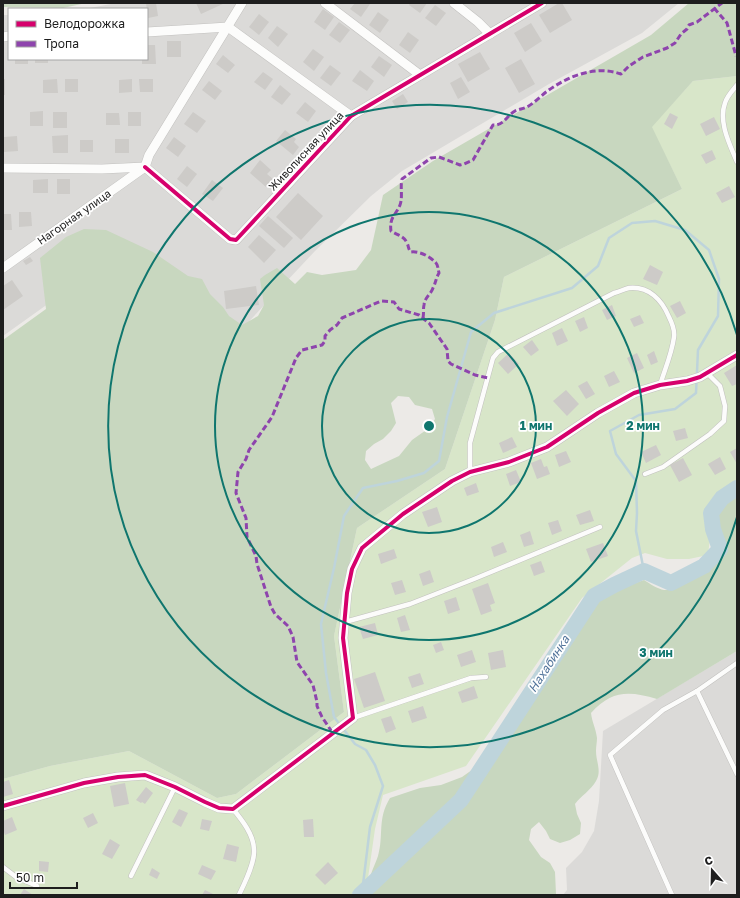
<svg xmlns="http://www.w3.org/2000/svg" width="740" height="898" viewBox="0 0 740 898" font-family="'Golos Text',sans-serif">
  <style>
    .residential { fill: #dbdad8 }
    .grass { fill: #d8e6c9 }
    .forest { fill: #c8d7bf; fill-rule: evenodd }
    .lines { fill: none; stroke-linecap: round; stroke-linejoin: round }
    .stream { stroke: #bed4db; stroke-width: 2.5 }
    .river { stroke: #bed4db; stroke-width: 16 }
    .building { fill: #cdcbc8 }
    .lane-casing { stroke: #c2c1bf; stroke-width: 5.5 }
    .street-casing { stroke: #c2c1bf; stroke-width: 10 }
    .lane { stroke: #fcfcfb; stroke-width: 4.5 }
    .street { stroke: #fcfcfb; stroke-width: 9 }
    .quiet { stroke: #8e44ad; stroke-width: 3; stroke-dasharray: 6 3; stroke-linecap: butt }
    .cycleway-casing { stroke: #fff; stroke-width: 6 }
    .cycleway { stroke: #d6006c; stroke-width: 4 }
    .ring { fill: none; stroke: #0f766e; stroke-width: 2 }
    .labels { text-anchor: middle; stroke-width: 3.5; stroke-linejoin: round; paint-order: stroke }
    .street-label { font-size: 11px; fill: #1e1e1e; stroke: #fff }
    .water-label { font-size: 12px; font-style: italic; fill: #53759b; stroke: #fff }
    .centre { fill: #0f766e; stroke: #fff; stroke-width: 2 }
    .ring-label { font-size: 12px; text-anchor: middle; font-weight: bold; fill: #0f766e; stroke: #fff; stroke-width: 3.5; stroke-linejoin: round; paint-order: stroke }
  </style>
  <rect width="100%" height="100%" fill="#eceae7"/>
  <g class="residential">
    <path d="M116,3h563l-37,30 -93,51 -147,87 -31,25 -56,55 -74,79 -154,-54 -84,60v-321h6v44h138v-50h-62z"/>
    <path d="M737,651v244h-174l4,-5 -1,-22 16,-16 12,-21 5,-30 4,-70z"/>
  </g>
  <path class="grass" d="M737,76v404c-17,8 -25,25 -33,41l6,17 -2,17 -19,4h-22l-22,-6 -13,5 -50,40 -116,168 -83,29 -8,34 -7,49 -17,17h-348v-116l47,-13 79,-15 88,47 19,-4 108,-82 -10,-76 23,-108 88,-59 50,-149 9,-43 178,-88 -31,-62 42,-46z"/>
  <g class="forest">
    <path d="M3,3h83l-23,5 -60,-1z"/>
    <path d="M689,3h48v73l-44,5 -41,46 30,62 -178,88 -9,43 -50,149 -88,59 -23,108 10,76 -108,82 -19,4 -88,-47 -79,15 -47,13v-439l43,-31 -6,-51 26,-21 18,-8 22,1 47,22 35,24 14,3 8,15 13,13 6,9 13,9 16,-9 6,-11 -4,-26 5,-4 12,-7 18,16 12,-12 15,3 34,-5 15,-20 12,-55 50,-34 218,-126zM398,396l11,1 6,8 17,4 3,10 -6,9 -17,12 -13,16 -28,13 -6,-9 1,-9 8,-7 9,-5 8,-8 5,-8 -5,-20z"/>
    <path d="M737,497v154l-80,48c-28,-8 -45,-9 -66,14 1,9 5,16 6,25 0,4 -1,8 -1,13 0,11 6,20 0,30 -5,9 -15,15 -21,23l2,10 4,9 -1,11 -10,6 -10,3 -10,-4 -4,-8 -7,-9 -8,7 -2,11 12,17 9,6 5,9 1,22 -2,1h-188c2,-7 3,-14 5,-21 2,-6 5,-12 7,-18 6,-21 -1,-37 12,-58l30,-10 21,-3 21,-8 34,-24 46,-68 45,-72 18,-19 9,-5 10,-2 20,-7c6,4 14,9 20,10 17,1 54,-25 63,-38 -3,-14 -16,-33 -4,-46 4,-4 10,-6 14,-9z"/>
  </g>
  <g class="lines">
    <path class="stream" d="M362,893l8,-66 13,-41 -8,-21 -9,-15 -11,-6 -21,-27 -8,-44 -5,-49 13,-56 10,-52 19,-28 34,-7 27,-8 15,-12 8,-44 24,-85 23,-19 78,-25 26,-22 11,-28 23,-15 23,-2 30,9 24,20 10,29 -1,37 -20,34 -2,43 -21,16 -36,6 -29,16 6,23 20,27 1,32 -1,18 8,40"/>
    <path class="river" d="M360,895l101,-95 133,-204 20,-11 30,-14 27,12 33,-17 16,-17 -7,-20 -2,-16 11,-15 15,-10"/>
  </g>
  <g class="building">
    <path d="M146,3h10l2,13 -10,2z"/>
    <path d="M196,3h29l-24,11z"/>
    <path d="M355,3h14l1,1 -9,13 -11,-8z"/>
    <path d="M410,3h17l-7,10 -11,-8z"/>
    <path d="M559,3h3l10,17 -22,13 -11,-18z"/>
    <path d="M435,5l11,8 -10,13 -11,-8z"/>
    <path d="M323,9l11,8 -9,13 -11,-8z"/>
    <path d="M378,12l11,8 -9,13 -11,-8z"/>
    <path d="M259,14l10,8 -10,13 -10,-8z"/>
    <path d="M339,22l11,8 -10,13 -11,-8z"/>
    <path d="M531,23l11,18 -17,11 -11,-19z"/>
    <path d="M277,26l11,8 -10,13 -10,-9z"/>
    <path d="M408,32l11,8 -9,13 -11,-8z"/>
    <rect x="167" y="41" width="14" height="16"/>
    <path d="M147,45h8l1,19h-14v-5h5z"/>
    <path d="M313,49l11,8 -10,14 -11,-9z"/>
    <path d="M480,52l10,17 -22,13 -10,-18z"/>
    <path d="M223,55l12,10 -7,8 -12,-9z"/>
    <path d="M379,56l13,9 -8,12 -13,-10z"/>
    <rect x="15" y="59" width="13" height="5"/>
    <rect x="35" y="59" width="13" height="4"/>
    <path d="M521,59l14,25 -16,9 -14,-25z"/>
    <path d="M330,65l11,8 -10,13 -11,-8z"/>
    <path d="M360,70l14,11 -7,10 -15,-10z"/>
    <path d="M263,72l10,7 -8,11 -11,-8z"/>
    <path d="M461,77l9,15 -12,7 -8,-16z"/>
    <rect x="3" y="79" width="2" height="16"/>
    <path d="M57,79l1,14h-15v-13z"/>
    <rect x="65" y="79" width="13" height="13"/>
    <path d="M132,79v13l-13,1v-13z"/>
    <path d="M139,79h14v13h-13z"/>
    <path d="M209,81l13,10 -7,9 -13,-10z"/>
    <path d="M280,85l11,9 -9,11 -11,-8z"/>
    <path d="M403,94l5,8 -11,7 -5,-8z"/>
    <path d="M305,102l11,9 -8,11 -12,-9z"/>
    <path d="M43,111v15h-13v-14z"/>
    <rect x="53" y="112" width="14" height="16"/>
    <rect x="128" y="112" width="13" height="14"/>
    <path d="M193,112l13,9 -9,12 -13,-9z"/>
    <path d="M106,113h13l1,12h-14z"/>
    <path d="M670,113l8,4 -6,12 -8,-5z"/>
    <path d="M714,117l6,12 -14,7 -6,-12z"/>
    <path d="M285,130l11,9 -2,3 5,5 -6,8 -17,-14z"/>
    <path d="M68,135v18h-15l-1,-17z"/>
    <path d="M17,136l1,15 -14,1v-15z"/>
    <path d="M174,137l12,9 -8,11 -12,-9z"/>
    <rect x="115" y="139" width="14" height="14"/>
    <rect x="80" y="140" width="13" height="12"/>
    <path d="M712,150l4,9 -10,5 -5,-9z"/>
    <path d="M260,160l11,10 -4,4 6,5 -7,8 -16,-14z"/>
    <path d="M187,166l10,8 -10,13 -10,-8z"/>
    <path d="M48,179v14h-15v-13z"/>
    <rect x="57" y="179" width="13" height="15"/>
    <path d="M212,180l11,8 -10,13 -11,-7z"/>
    <path d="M729,186l6,11 -13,6 -6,-10z"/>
    <path d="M298,193l25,23 -22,24 -25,-23z"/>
    <path d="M19,212h12l1,14 -13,1z"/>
    <path d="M3,214h8l1,16h-9z"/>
    <path d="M268,216l25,22 -9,10 -25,-22z"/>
    <path d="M259,235l17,15 -12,13 -16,-16z"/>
    <path d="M30,257l3,4 -7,4 -3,-4z"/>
    <path d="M650,265l13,7 -6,13 -14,-6z"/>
    <path d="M12,280l11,16 -20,14v-24z"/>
    <path d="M256,286l3,19 -33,4 -2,-18z"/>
    <path d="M680,301l6,12 -9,5 -7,-12z"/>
    <path d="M612,305l4,11 -9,4 -5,-10z"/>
    <path d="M640,315l4,8 -10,4 -4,-8z"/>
    <path d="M584,317l4,11 -8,4 -5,-11z"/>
    <path d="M562,328l6,13 -11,5 -5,-13z"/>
    <path d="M532,340l7,10 -8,6 -8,-9z"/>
    <path d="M654,351l4,11 -7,3 -4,-10z"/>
    <path d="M509,353l10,11 -11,10 -10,-11z"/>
    <path d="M637,353l7,15 -10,5 -7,-15z"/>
    <path d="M737,365v19l-5,2 -8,-13z"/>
    <path d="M614,371l6,11 -11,5 -5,-11z"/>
    <path d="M587,381l8,13 -9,5 -8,-13z"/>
    <path d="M566,390l13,14 -12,12 -14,-15z"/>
    <path d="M685,428l3,10 -12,3 -3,-10z"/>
    <path d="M512,437l5,10 -14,6 -4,-10z"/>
    <path d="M656,445l5,10 -15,8 -5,-11z"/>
    <path d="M737,448v16l-7,-12z"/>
    <path d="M566,451l5,11 -12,5 -4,-12z"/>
    <path d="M720,457l6,12 -11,6 -7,-11z"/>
    <path d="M683,458l9,17 -13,7 -9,-17z"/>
    <path d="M541,459l3,8 3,-1 3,8 -13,5 -6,-16z"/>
    <path d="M516,470l5,12 -11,4 -4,-12z"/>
    <path d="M476,483l3,9 -12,4 -3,-8z"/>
    <path d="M437,507l5,15 -14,5 -6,-15z"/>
    <path d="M590,510l4,11 -14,4 -4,-10z"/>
    <path d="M558,520l4,11 -10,4 -4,-12z"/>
    <path d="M530,531l4,13 -10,3 -4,-12z"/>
    <path d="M503,542l4,10 -13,5 -3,-10z"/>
    <path d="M603,543l5,13 -17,6 -5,-13z"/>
    <path d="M394,549l3,9 -16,6 -3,-10z"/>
    <path d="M541,561l4,11 -11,4 -4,-11z"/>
    <path d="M430,570l4,12 -11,4 -4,-12z"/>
    <path d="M402,580l4,12 -11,3 -4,-12z"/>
    <path d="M488,583l7,20 -5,2 2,6 -11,4 -9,-26z"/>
    <path d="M456,597l4,13 -12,4 -4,-13z"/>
    <path d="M405,615l5,15 -9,2 -4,-14z"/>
    <path d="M375,623l3,12 -15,4 -4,-12z"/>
    <path d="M441,642l3,8 -8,3 -3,-8z"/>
    <path d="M472,650l4,12 -15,5 -4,-12z"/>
    <path d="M503,650l3,17 -15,3 -3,-17z"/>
    <path d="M375,672l10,29 -21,7 -10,-29z"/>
    <path d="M420,673l4,11 -12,4 -4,-11z"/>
    <path d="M474,686l4,12 -16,5 -4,-11z"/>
    <path d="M423,706l4,12 -15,5 -4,-12z"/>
    <path d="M391,716l5,13 -10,4 -5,-14z"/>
    <path d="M9,780l4,14 -10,3v-15z"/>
    <path d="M125,783l4,21 -15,3 -4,-21z"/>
    <path d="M146,787l7,6 -8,11 -3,-2 -1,1 -5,-3z"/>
    <path d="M179,809l9,4 -7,14 -9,-5z"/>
    <path d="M93,813l5,10 -10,5 -5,-10z"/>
    <path d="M12,817l5,13 -12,5 -2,-5v-9z"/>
    <path d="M202,819l10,2 -3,10 -9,-2z"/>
    <path d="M313,819l1,18h-10l-1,-17z"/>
    <path d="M110,839l10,6 -8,14 -10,-5z"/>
    <path d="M227,844l12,3 -3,15 -13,-3z"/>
    <path d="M39,861l10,1 -1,10 -9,-1z"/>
    <path d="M328,862l10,11 -13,12 -10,-10z"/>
    <path d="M202,865l14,6 -5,9 -13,-6z"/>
    <path d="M152,868l8,5 -3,6 -8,-4z"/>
    <path d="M24,889l9,6h-13z"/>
    <path d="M205,890l10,5h-13z"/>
  </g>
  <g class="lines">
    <g class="lane-casing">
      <g id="lane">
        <path d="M737,85c-4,5 -10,11 -12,18 -7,19 5,42 12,59"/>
        <path d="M470,472v-29l23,-85 5,-6 116,-59c5,-1 10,-4 15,-5 20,-2 33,12 40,29 3,6 6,13 5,20 -2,16 -9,32 -14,48"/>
        <path d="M645,474l18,-7 47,-33 14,-13 1,-15 -5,-20 -13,-13"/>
        <path d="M345,622l65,-18 64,-25 126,-52"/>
        <path d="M697,691l40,83"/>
        <path d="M353,718l118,-40 15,-1"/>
        <path d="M233,809c9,11 21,26 21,41 1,13 -10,34 -15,45"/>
        <path d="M3,867l13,10 21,9"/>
        <path d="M131,876l44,-89"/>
        <path d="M672,895l-62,-140 53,-45 34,-19 40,-28"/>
      </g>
    </g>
    <g class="street-casing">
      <g id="street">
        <path d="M325,3l95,72"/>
        <path d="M454,3l24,19 12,12"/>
        <path d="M228,27l123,89"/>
        <path d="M147,32l81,-5"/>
        <path d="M3,37l6,-1"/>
        <path d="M145,167l85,72 6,1 115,-124 191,-113"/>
        <path d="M145,167l4,-12 93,-152"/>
        <path d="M3,168l99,1 43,-2"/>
        <path d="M3,268l142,-101"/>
        <path d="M3,806l81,-23 34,-6 27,-2 30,12 30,15 14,6 14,1 120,-91 -10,-80 4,-45 5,-24 10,-21 41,-34 49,-33 18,-9 39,-10 38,-15 51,-34 36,-20 26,-8 27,-4 13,-4 37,-22"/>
      </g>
    </g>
    <use href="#lane" class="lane"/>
    <use href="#street" class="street"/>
    <g class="quiet">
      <path d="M714,8l13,15 9,33"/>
      <path d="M423,318c1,-5 0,-9 1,-13 1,-8 7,-11 9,-17 3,-6 3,-10 6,-15 -1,-4 -1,-8 -3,-10 -6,-7 -17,-12 -25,-11 -3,-3 -2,-5 -4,-9 -3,-7 -10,-8 -16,-12 -2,-14 5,-16 9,-26 3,-8 0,-18 2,-26l29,-21 8,-1 21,8 4,-1 9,-4 20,-35c11,1 13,-9 22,-14 4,-2 8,-2 12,-4 7,-4 13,-10 19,-15 22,-16 49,-27 75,-18l8,-8 14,-9 24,-9 8,-5 6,-9 6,-5 2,-4 8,-3 25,-19"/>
      <path d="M332,732l-10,-15 -5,-11v-4l-4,-17 -16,-23 -4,-25 -5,-11 -13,-12 -4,-7 -14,-43 -1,-8 -9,-19 -1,-19 -10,-25 2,-21 8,-13 3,-9 23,-33 24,-59 6,-8 20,-5 3,-4v-5l5,-6 7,-5 5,-7 39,-17 13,1 5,7 20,6 10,8 18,26 1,12 3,3 24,11 13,3"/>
    </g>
    <g class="cycleway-casing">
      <g id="cycleway">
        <path d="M145,167l85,72 6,1 115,-124 191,-113"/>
        <path d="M3,806l81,-23 34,-6 27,-2 30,12 30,15 14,6 14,1 120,-91 -10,-80 4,-45 5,-24 10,-21 41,-34 49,-33 18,-9 39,-10 38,-15 51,-34 36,-20 26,-8 27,-4 13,-4 37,-22"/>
      </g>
    </g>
    <use href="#cycleway" class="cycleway"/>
  </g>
  <g class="ring">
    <circle cx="429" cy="426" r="107"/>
    <circle cx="429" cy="426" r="214"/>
    <path d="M737 517A321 321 0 1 1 737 335"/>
  </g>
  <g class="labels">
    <g class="street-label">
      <text transform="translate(306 151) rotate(-47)" y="4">Живописная улица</text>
      <text transform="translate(74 217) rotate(-35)" y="4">Нагорная улица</text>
    </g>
    <g class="water-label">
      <text transform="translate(549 664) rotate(-57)" y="4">Нахабинка</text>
    </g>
  </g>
  <circle cx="429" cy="426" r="6" class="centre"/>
  <g class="ring-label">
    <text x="536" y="430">1 мин</text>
    <text x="643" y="430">2 мин</text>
    <text x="656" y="657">3 мин</text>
  </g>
  <rect width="740" height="898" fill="none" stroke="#1e1e1e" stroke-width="8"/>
  <rect x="8" y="8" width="140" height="52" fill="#ffffff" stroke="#a5a5a5"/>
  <rect x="16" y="21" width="20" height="6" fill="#d6006c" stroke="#a5a5a5"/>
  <text x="44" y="28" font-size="12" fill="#1e1e1e">Велодорожка</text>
  <rect x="16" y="41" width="20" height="6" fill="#8e44ad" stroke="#a5a5a5"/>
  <text x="44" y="48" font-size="12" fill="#1e1e1e">Тропа</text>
  <g transform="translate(712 870) rotate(340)" stroke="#ffffff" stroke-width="3" paint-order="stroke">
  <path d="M0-3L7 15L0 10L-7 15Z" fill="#1e1e1e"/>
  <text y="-6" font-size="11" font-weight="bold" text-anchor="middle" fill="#1e1e1e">С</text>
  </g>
  <path d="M10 882v6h67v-6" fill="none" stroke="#1e1e1e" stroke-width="2"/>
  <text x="16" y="882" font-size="12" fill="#1e1e1e" stroke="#ffffff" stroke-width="3" paint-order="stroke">50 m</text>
</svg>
